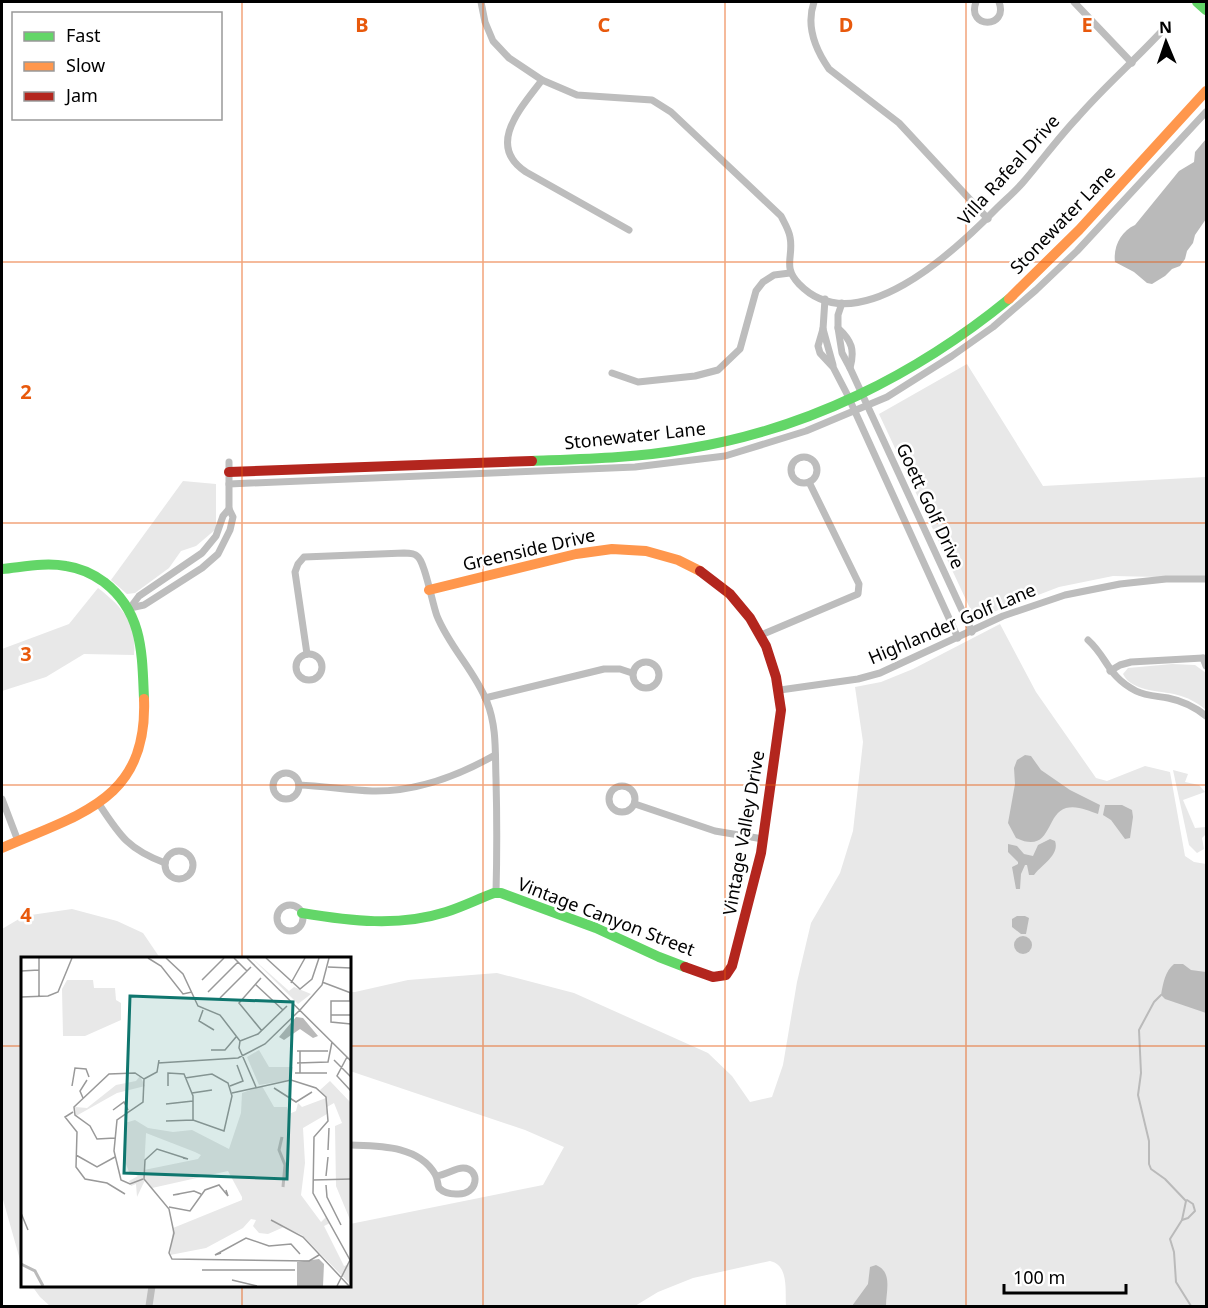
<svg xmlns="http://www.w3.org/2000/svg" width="1208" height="1308" viewBox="0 0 1208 1308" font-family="'Noto Sans',sans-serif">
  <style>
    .green { fill: #e8e8e8 }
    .water { fill: #bababa }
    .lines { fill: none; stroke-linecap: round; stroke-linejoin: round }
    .stream { stroke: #bababa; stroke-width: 2 }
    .street { stroke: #bdbdbd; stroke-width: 7 }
    .fast { stroke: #63d668; stroke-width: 10 }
    .slow { stroke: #ff974d; stroke-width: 10 }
    .jam { stroke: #b3261e; stroke-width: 10 }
    .grid { fill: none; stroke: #e8590c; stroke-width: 1.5; stroke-opacity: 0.55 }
    .labels { text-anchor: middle; stroke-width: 5; stroke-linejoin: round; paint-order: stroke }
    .street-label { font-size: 18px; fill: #000; stroke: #fff }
    .inset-river { fill: none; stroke: #bababa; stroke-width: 3 }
    .inset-road { fill: none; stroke: #999; stroke-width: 1.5 }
    .view { fill: #0f766e; fill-opacity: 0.15; stroke: #0f766e; stroke-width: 3 }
    .inset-edge { fill: none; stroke: #000; stroke-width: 3 }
    .grid-label { font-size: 20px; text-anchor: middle; font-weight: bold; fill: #e8590c; stroke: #fff; stroke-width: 5; stroke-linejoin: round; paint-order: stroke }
  </style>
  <rect width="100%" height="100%" fill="#fff"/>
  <g class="green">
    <path d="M967,364l76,122 163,-9v101l-93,-2 -54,11 -84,32 -96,-205z"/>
    <path d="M183,481l33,3v45l-20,17 -15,5 -12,17 -34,25 -8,1 -16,-14z"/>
    <path d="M98,588c23,18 40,35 36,67l-50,-1 -38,23 -44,14v-42l67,-25z"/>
    <path d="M1000,624l36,68 60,86 11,3 38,-15 25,6 15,84 9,6 12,2v442h-420c-1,-16 3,-41 -16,-45l-77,17 -35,14 -23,14h-585l-10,-9 -8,-11h318v-62l193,-39 21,-38 -39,-17 -175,-59v-79h5l53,-12 89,-7 77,20 134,60 24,23 18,26 22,-5 11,-32 14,-83 14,-59 29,-50 13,-42 10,-89 -8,-55 26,-5 32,-13z"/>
    <path d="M1172,664l23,1 11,8v37c-7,-6 -15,-11 -25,-14 -17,-6 -49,-3 -58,-22l5,-6z"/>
    <path d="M1173,770l15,4 -3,8 14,3 6,7 -22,8 12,28 11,-1v7l-4,4 2,11 -7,4 -8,-8z"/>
    <path d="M72,909l45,12 26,12 17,25h-138v309l-20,-71v-267l22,-13z"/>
  </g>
  <g class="water">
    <path d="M1206,139v80l-11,16 -2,8 -6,8 -2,8 -5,7 -8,3 -7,7 -13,8 -5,-1 -13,-11 -19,-10c-2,-15 6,-31 20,-37l44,-54 15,-9 1,-10z"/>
    <path d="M1025,755l6,1 10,14 29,20 30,15 -2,9c-9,-3 -21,-9 -32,-6 -21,6 -14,47 -50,30l-8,-15 7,-39 -1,-16 3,-8z"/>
    <path d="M1105,805h17l10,5 1,7 -3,21 -5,1 -14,-19 -8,-5z"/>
    <path d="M1050,839l5,2c5,14 -14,24 -21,34h-5l-2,-10h-2l-4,9 -1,15h-4l-4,-22 6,-3v-2l-10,-10v-8l9,2 7,8 9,2 5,-11z"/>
    <path d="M1017,916h8l4,2 -3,16h-5l-9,-7v-8z"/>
    <circle cx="1023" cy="945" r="9"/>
    <path d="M1174,964h9l8,6 15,2v41l-41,-14 -4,-4c2,-11 4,-24 13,-31z"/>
    <path d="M876,1265c17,7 10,26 10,41h-34l16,-22 2,-17z"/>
  </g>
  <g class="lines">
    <g class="stream">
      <path d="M1161,995l-7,7 -15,28 2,43 -3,22 11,46v23l2,5 14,10 21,22 -4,19 -12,19 4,13 2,30 15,24"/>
      <path d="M1182,1220l6,-2 7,-7 -2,-7 -6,-4"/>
    </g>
    <g class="street">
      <path d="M481,2l4,20 8,19 16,17 33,22 35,15 75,5 19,12 110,104c3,6 8,14 9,21 4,20 -8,29 9,47 58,60 157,-34 197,-75 10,-10 20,-18 29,-29 18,-21 34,-43 53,-63 26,-30 56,-56 83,-85"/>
      <path d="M814,2c-8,23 1,47 15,67l70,54 89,96"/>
      <path d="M976,2c-10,27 33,27 23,0"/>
      <path d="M1074,2l58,61"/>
      <path d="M542,80c-20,27 -57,65 -16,92l103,58"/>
      <path d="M825,299l-2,30 -5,17 2,7 13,14 14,27 111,244"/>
      <path d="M842,303l-4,12v13c14,13 17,22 12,40l122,264"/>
      <path d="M838,328l4,25 8,15"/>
      <path d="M823,329l10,36"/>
      <path d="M612,373l26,9 57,-6 23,-6 22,-21 16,-58 7,-9 11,-7 16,-2"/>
      <circle cx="804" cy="470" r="13"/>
      <path d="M229,484l406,-17 90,-11 81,-25 81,-34 65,-41 41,-29 43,-37 41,-39 129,-139"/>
      <path d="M130,608l14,-3 58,-37 16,-14 12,-24 3,-13 -4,-8v-47"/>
      <path d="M130,608l9,-12 63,-43 14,-17 7,-20 6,-7"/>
      <path d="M761,635l97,-41 1,-10 -50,-102"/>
      <path d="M1088,640c20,18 19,36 48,51 10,5 21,5 32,7 15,3 27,9 38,18"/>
      <circle cx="309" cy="667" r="13"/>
      <path d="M307,654l-12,-82 3,-8 6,-7 100,-4c4,0 10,0 13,3 8,5 15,47 20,60 13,32 38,55 50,86 10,25 8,51 9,77 1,38 1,76 0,114"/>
      <path d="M1203,658l3,8"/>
      <circle cx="646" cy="675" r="13"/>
      <path d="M1110,671l10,-6 11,-3 72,-4"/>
      <path d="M780,690l78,-11 22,-6 123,-57 62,-21 55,-11 46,-5h40"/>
      <path d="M485,698l119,-29h16l12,4"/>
      <circle cx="286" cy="786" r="13"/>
      <path d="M299,785c24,1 49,5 73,6 44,1 86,-15 123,-36"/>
      <circle cx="622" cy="799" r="13"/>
      <path d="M2,799l16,42"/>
      <path d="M99,804c21,32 29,45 66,59"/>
      <path d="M635,804l80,27 48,8"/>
      <circle cx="179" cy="865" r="14"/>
      <circle cx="290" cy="918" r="13"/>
      <path d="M350,1145c29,1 68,0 85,29 3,5 2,9 4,14 5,5 10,6 17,6 23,2 25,-26 7,-26 -8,0 -17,7 -27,8"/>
      <path d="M149,1306l3,-20"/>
    </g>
    <g class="fast">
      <path d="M1197,2l9,8"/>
      <path d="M532,461c52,-2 104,-3 154,-12 120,-19 230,-74 323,-150"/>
      <path d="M2,569c21,-2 43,-7 64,-3 14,2 27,8 38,16 39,30 38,71 40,117"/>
      <path d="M302,913c48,8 97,14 144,-1 16,-5 32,-13 48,-19h7l95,35 63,29 26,10"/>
    </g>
    <g class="slow">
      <path d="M1009,299l70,-69 127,-139"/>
      <path d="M429,590l147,-36 36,-5 34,2 32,9 22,11"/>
      <path d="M2,848c77,-34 146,-47 142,-149"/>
    </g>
    <g class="jam">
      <path d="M229,472l303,-11"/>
      <path d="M685,967l28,10 13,-2 6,-9 29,-113 20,-143 -5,-33 -10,-31 -16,-28 -20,-24 -30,-23"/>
    </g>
  </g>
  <path class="grid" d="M242,2v956M483,2v1304M725,2v1304M966,2v1304M2,262h1204M2,523h1204M2,785h1204M2,1046h20M350,1046h856M242,1286v20"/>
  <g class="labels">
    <g class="street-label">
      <text transform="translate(1009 170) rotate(-48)" y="6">Villa Rafeal Drive</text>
      <text transform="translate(1063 220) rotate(-46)" y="6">Stonewater Lane</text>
      <text transform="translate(635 436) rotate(-6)" y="6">Stonewater Lane</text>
      <text transform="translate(930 506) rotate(65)" y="6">Goett Golf Drive</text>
      <text transform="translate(529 550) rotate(-13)" y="6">Greenside Drive</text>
      <text transform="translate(952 624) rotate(-23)" y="6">Highlander Golf Lane</text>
      <text transform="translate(744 833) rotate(-80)" y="6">Vintage Valley Drive</text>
      <text transform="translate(606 917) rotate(21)" y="6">Vintage Canyon Street</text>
    </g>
  </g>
  <g transform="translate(21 957)">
    <rect width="330" height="330" fill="#fff"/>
    <path d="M231,1l37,33 5,-4 17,7 -13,10zM46,23h26l1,8h21l1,12 5,3v17l-36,16h-22l-1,-47zM238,93l10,17h24l-2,13 -32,5 -12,-28zM119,119l5,10 -28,7 -41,23 -1,-9 12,1 29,-23 20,-4zM309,124l21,22v119l-15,-36 -1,-60 7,-3 -8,-20 -7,4v7l-24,14 2,35 -4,32 20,27 5,-5 4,6 -6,3 20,40 7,-2v21l-49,-50 -18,-8 -16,7 -9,-1 -6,-7 3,-6 -5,-1 -8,9 -37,20 -36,7 3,-27 69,-28v-3l-14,-26 -76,17 -7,-8 -8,17 -1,-13 -5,2 -2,-5 9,-5 -9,-4 -6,-16 2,-33 10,-3 13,8 25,4 19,-2 37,19 12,-36 1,-20 20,-7 12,21h13l2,7 7,-3 2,-8 4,4 24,-9 -6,-8zM125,176l49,19 6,3 -3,4 -54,11z" fill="#e8e8e8" fill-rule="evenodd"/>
    <path d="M275,60l7,1 15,18 -5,2 -13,-9 -16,11 -5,-3zM298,302l5,5 -1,22h-26v-24z" fill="#bababa"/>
    <path class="inset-river" d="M261,180l-3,13 6,15 -2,22M0,307l14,7 8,15"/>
    <path class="inset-road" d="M127,1l13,8 22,28 9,-2M145,1l17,16 15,32 22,9 20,26M213,1l13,13M226,1l104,103M245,1l34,31 12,-10 7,-21M307,10l23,1M0,14l18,-1M240,21l-22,25 23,28M181,23l22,-22M301,25l29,11M270,26l14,-25M234,27l28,26M330,30v-19M187,35l30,-30M329,36v8h-19v21l20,2M0,40l27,-1 10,-4 14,-34M18,40v-39M199,41l31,-31M182,53l-4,11 15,9M279,53l22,-25 7,-27M310,58h19M219,84l18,-7 29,-28M219,84l-1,7 17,39M190,93h14l11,-13M276,94h31M326,100l-10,19 14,15M313,103l17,17M137,106l80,-5 27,-14 35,-34M276,106l31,-1 4,-20M274,116h32M279,116v-22M123,122l13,-7 2,-12M51,129l3,-18 11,1 3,8M147,129v-13l16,1 9,22v24M209,129l13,-5 -6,-16M253,131l22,14 16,-10M171,136l20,-3M211,136l59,-13 25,8 10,9 2,24 -14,16 -1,56 37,67 -13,26M62,141l-3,-7 7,-11M145,147l27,-3M92,153l11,-8 4,8M52,155l-8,5 12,15 -1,35 9,12 22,4 18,11M145,164l27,-1 31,11 8,-35 -4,-13 -16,-9 -27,4M94,181l-18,1 -7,-13 -15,-11 -1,-8 35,-33 26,-1 9,6M307,193l1,-22M55,198l21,12 18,-10M162,201l5,1 -31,-10 -12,11 -1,19 25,30 5,24 -5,20 3,6 137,2 10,-6M305,219l2,-19M122,222l-13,5 -9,-4 -7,-29 3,-31 26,-18 1,-23M292,223l38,-1M305,228l1,12 14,28M159,237l-7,1 21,-4 7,3M148,250l21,4 15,-21 14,-5 9,11 -2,-6M0,256l7,17M250,263l32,17 46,49M200,296l-6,2 31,-17 23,8 22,-2 9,10M181,313h93M211,323l25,6"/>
    <path class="view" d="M109,39l163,6 -6,177 -163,-6z"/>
    <rect width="330" height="330" class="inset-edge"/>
  </g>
  <g class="grid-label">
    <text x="362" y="32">B</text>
    <text x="604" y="32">C</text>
    <text x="846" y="32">D</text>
    <text x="1087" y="32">E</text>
    <text x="26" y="399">2</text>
    <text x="26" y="661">3</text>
    <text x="26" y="922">4</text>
  </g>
  <rect width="1208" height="1308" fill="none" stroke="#000000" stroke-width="6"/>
  <rect x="12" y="12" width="210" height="108" fill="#ffffff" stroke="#999999" stroke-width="1.5"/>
  <rect x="24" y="32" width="30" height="9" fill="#63d668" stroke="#999999" stroke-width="1.5"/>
  <text x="66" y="42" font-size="18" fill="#000000">Fast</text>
  <rect x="24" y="62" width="30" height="9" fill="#ff974d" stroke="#999999" stroke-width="1.5"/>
  <text x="66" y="72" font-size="18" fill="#000000">Slow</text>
  <rect x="24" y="92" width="30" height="9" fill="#b3261e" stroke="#999999" stroke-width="1.5"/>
  <text x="66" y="102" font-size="18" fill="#000000">Jam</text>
  <g transform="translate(1166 42) rotate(358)" stroke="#ffffff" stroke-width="4.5" paint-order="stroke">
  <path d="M0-4.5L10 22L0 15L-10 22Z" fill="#000000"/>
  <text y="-9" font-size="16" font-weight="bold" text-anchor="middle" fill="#000000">N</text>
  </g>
  <path d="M1004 1284v9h122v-9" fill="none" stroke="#000000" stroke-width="3"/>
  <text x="1013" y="1284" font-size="18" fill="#000000" stroke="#ffffff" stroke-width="4.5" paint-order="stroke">100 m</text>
</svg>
